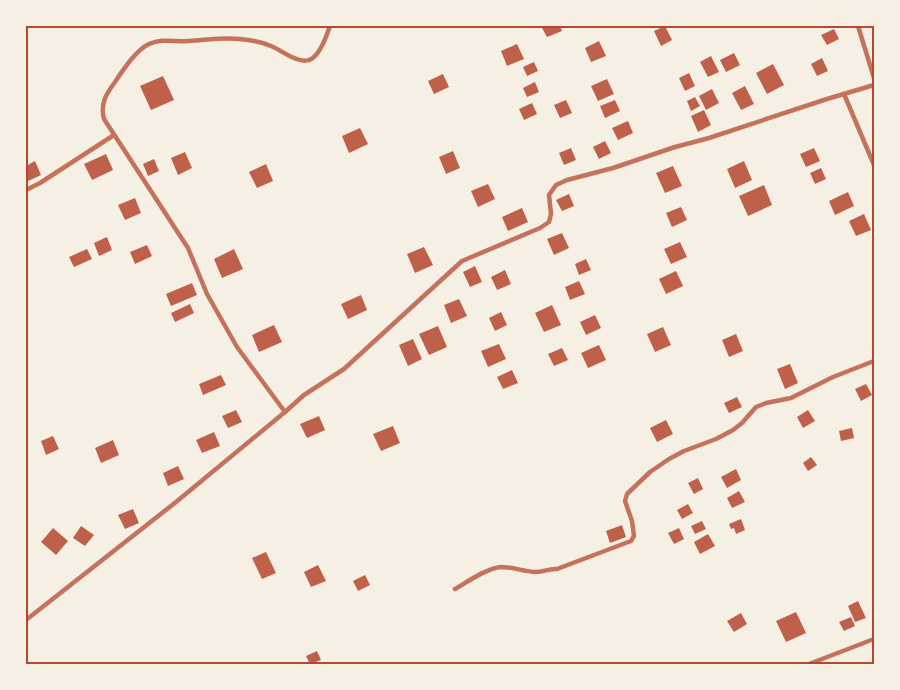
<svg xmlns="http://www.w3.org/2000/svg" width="900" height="690" viewBox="0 0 900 690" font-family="Lato,sans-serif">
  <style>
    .building { fill: #bf614a }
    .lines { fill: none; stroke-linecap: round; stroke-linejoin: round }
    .minor { stroke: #c5725c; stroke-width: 4.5 }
    .neatline { fill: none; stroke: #b5482f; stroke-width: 2 }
  </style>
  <rect width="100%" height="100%" fill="#f6efe4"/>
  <g class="building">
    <path d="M541,26h19l2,5 -15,6z"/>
    <path d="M665,26l7,14 -11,6 -7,-15z"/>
    <path d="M834,29l5,10 -12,6 -6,-10z"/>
    <path d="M599,41l7,15 -15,6 -6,-14z"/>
    <path d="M517,44l7,15 -17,7 -6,-15z"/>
    <path d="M734,53l6,12 -14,7 -6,-12z"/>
    <path d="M711,56l8,16 -11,5 -8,-15z"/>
    <path d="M822,58l6,13 -11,5 -6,-12z"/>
    <path d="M534,62l4,9 -11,5 -4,-9z"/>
    <path d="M773,64l11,21 -17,9 -11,-21z"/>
    <path d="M689,73l6,13 -10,5 -6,-13z"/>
    <path d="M443,74l6,13 -15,7 -6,-13z"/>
    <path d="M163,76l11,24 -23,10 -11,-24z"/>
    <path d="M607,79l7,15 -16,7 -7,-15z"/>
    <path d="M535,82l4,10 -12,5 -4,-9z"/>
    <path d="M745,86l9,18 -13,6 -9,-17z"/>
    <path d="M712,89l7,14 -13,7 -7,-14z"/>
    <path d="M695,97l5,9 -9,5 -4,-10z"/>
    <path d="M566,100l6,13 -12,5 -6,-13z"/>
    <path d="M615,100l5,11 -15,7 -5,-12z"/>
    <path d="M532,103l5,11 -13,6 -5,-11z"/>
    <path d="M704,110l7,15 -13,7 -7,-16z"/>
    <path d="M628,121l5,12 -15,7 -6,-12z"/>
    <path d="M360,128l8,16 -19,9 -7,-17z"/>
    <path d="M605,141l6,12 -12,6 -6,-12z"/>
    <path d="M571,148l5,12 -12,5 -5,-12z"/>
    <path d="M814,148l6,13 -14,6 -6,-13z"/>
    <path d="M453,151l7,17 -14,6 -7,-17z"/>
    <path d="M185,152l7,16 -14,7 -7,-17z"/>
    <path d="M106,154l7,16 -21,10 -8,-16z"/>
    <path d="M154,159l5,12 -11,5 -5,-12z"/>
    <path d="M35,161l6,14 -15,7v-16z"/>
    <path d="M744,161l8,19 -17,8 -8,-19z"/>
    <path d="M266,164l7,17 -16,7 -8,-16z"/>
    <path d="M673,166l9,20 -17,7 -9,-20z"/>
    <path d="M821,168l5,11 -11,5 -5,-11z"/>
    <path d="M488,184l7,15 -17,8 -7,-16z"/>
    <path d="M764,185l8,20 -24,11 -9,-20z"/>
    <path d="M848,192l6,14 -19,9 -6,-14z"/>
    <path d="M569,194l5,12 -12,5 -6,-11z"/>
    <path d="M135,198l6,15 -16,7 -7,-15z"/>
    <path d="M681,207l6,13 -15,7 -6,-14z"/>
    <path d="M522,208l6,14 -20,9 -6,-14z"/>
    <path d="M864,214l7,16 -15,6 -7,-15z"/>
    <path d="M562,233l7,15 -15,7 -7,-16z"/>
    <path d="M107,237l5,13 -13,6 -5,-13z"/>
    <path d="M680,242l7,15 -16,7 -7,-15z"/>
    <path d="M147,245l5,11 -17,8 -5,-12z"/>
    <path d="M424,247l9,18 -18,8 -8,-19z"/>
    <path d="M87,249l5,10 -18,8 -5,-10z"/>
    <path d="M234,249l9,20 -21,9 -8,-19z"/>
    <path d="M586,259l5,11 -12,5 -4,-11z"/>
    <path d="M475,266l7,16 -12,5 -7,-15z"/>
    <path d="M505,270l6,14 -14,6 -6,-13z"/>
    <path d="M676,271l7,15 -17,8 -7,-15z"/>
    <path d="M579,281l6,13 -15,6 -5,-13z"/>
    <path d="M192,283l5,12 -26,11 -5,-12z"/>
    <path d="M361,295l6,15 -19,9 -7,-15z"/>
    <path d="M459,299l8,17 -16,7 -7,-18z"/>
    <path d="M190,304l4,9 -19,9 -4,-9z"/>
    <path d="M552,305l9,20 -17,7 -9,-19z"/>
    <path d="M501,312l6,13 -12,6 -6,-13z"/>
    <path d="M595,315l6,13 -15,7 -6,-13z"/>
    <path d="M274,325l8,17 -23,10 -7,-17z"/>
    <path d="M438,326l9,21 -18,8 -10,-21z"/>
    <path d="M663,327l8,18 -16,7 -8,-18z"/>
    <path d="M736,334l7,17 -14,6 -7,-17z"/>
    <path d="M413,339l9,20 -14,7 -9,-21z"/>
    <path d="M499,344l7,15 -18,8 -7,-16z"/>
    <path d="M599,345l7,15 -18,8 -7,-15z"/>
    <path d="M562,348l6,12 -14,6 -6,-12z"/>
    <path d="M790,364l8,19 -13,6 -8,-20z"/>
    <path d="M512,370l6,13 -15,6 -6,-12z"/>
    <path d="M221,375l5,10 -23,10 -4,-11z"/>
    <path d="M866,384l6,11 -11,6 -6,-12z"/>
    <path d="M737,397l5,10 -13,6 -5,-10z"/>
    <path d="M236,410l6,12 -14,6 -6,-12z"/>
    <path d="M808,410l7,11 -12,7 -6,-11z"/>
    <path d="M319,416l6,14 -18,8 -7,-14z"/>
    <path d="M666,420l7,14 -16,8 -7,-14z"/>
    <path d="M393,426l7,17 -19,8 -8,-17z"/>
    <path d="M852,428l2,10 -13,3 -2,-10z"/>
    <path d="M214,432l6,14 -18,7 -6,-13z"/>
    <path d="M53,436l6,13 -13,6 -5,-14z"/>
    <path d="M113,440l6,15 -18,8 -6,-15z"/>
    <path d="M811,457l6,8 -9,6 -5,-8z"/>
    <path d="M178,466l6,13 -16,7 -5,-13z"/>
    <path d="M736,469l5,11 -14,8 -6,-11z"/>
    <path d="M698,478l5,11 -9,5 -6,-11z"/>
    <path d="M739,491l6,11 -13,6 -5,-10z"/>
    <path d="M688,504l5,9 -11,6 -5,-9z"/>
    <path d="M133,509l6,14 -14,6 -7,-14z"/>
    <path d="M741,519l4,11 -9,4 -2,-6 -3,1 -2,-5z"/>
    <path d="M702,521l4,8 -11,5 -4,-8z"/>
    <path d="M622,525l4,12 -16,6 -4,-12z"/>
    <path d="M81,526l13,9 -9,11 -12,-8z"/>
    <path d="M53,528l15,13 -12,14 -15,-13z"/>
    <path d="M679,528l5,11 -10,5 -6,-11z"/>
    <path d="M708,534l7,12 -15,8 -6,-12z"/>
    <path d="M266,552l10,21 -14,6 -10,-21z"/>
    <path d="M318,565l8,16 -15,6 -7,-15z"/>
    <path d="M365,575l5,10 -12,6 -5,-10z"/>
    <path d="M858,601l8,17 -11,4 -7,-16z"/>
    <path d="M796,612l10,21 -20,9 -10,-21z"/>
    <path d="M741,613l6,11 -13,8 -7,-11z"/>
    <path d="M851,617l4,9 -11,5 -5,-9z"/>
    <path d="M317,651l4,9 -11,4 -4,-8z"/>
  </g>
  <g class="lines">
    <g class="minor">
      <path d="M858,26l16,52"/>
      <path d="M844,94l30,71"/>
      <path d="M26,190l14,-7 74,-48"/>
      <path d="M285,412l-48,-65 -30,-53 -19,-46 -84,-129c-4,-15 2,-25 11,-37 8,-12 21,-32 34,-38 13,-6 26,-2 40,-3 17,-1 34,-4 51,-2 10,1 22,3 31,7 10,4 27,18 38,14 10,-3 18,-25 21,-34"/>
      <path d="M455,589c12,-7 32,-21 46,-22 11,0 22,4 33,5 7,1 15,-4 23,-3l74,-28 3,-5 -2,-15 -7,-20 2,-7 23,-22 19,-13 15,-8 32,-12 17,-9 9,-7 14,-16 10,-4 25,-5 42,-21 41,-16"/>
      <path d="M26,620l150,-118 109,-90 19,-17 40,-26 118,-108 78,-33 9,-6 2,-8 -2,-19 7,-10 11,-5 46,-12 62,-21 34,-9 118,-39 47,-14"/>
      <path d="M809,664l65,-25"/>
    </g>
  </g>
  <rect width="900" height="690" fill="none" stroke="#f6efe4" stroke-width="54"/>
  <rect x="27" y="27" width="846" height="636" class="neatline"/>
</svg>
